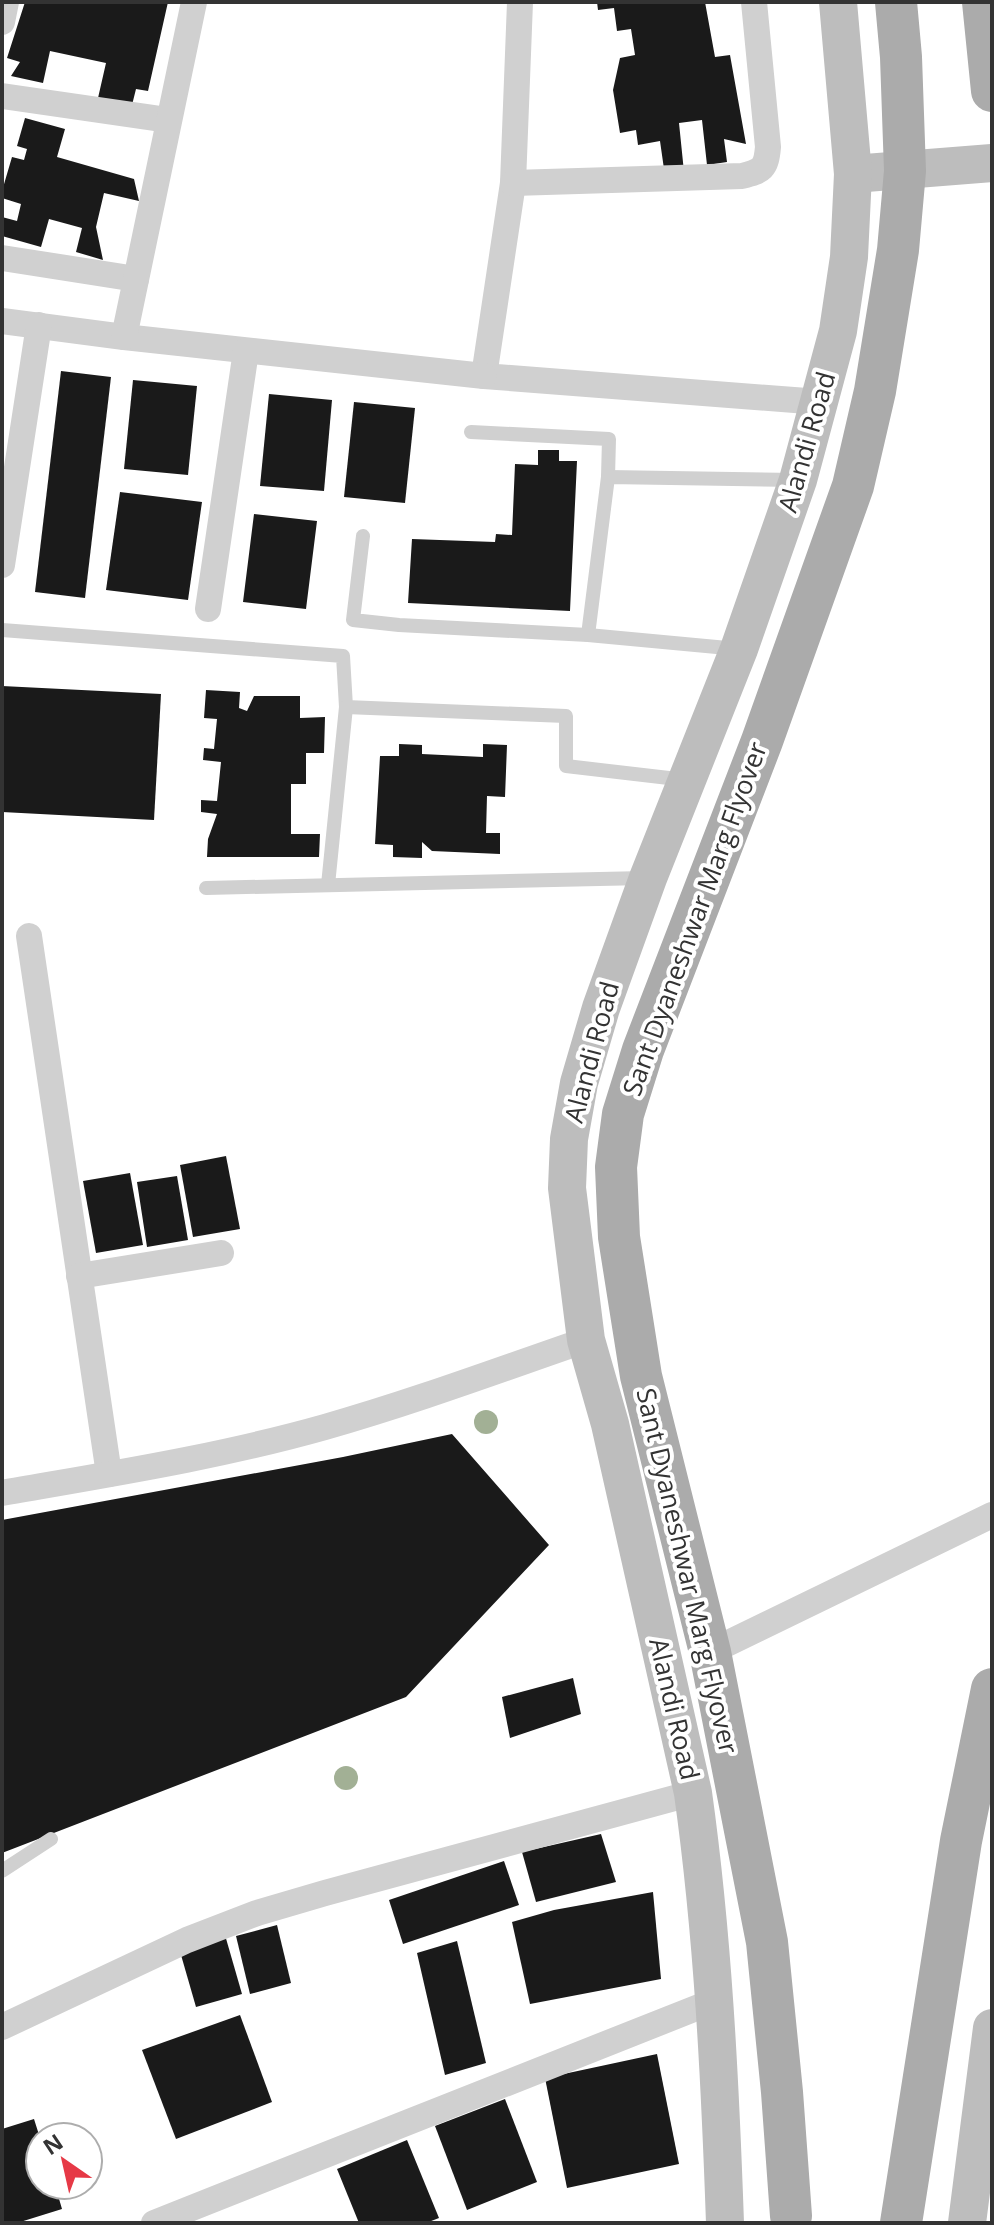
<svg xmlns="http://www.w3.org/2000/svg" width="994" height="2225" viewBox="0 0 994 2225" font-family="'Open Sans',sans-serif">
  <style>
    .building { fill: #1a1a1a }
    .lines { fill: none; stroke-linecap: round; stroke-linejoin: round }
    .lane { stroke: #d0d0d0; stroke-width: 14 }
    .street { stroke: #d0d0d0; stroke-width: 26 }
    .secondary { stroke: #bdbdbd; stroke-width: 38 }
    .primary { stroke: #ababab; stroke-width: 42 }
    .primary-bridge { stroke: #ababab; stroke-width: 42 }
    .tree { fill: #a2b095 }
    .labels { text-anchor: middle; stroke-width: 8; stroke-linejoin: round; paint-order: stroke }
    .street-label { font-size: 26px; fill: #333; stroke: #fff }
  </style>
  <rect width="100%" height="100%" fill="#fff"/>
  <g class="building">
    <path d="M25,2h143l-20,89 -12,-2 -4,16 -34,-7 8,-35 -56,-12 -7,32 -32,-7 9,-14 -13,-4z"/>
    <path d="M597,2h108l10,55 15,-2 16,89 -22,-5 3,23 -20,3 -5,-45 -23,3 5,49 -20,-3 -4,-28 -22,4 -2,-15 -16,3 -7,-43 7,-32 15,-3 -4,-26 -14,2 -3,-23 -16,2z"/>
    <path d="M25,118l40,11 -8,28 77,22 5,22 -35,-8 -8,34 7,33 -27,-8 6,-24 -33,-9 -8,28 -39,-11v-19l15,4 4,-17 -19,-6v-7l10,-34 12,3 3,-11 -10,-3z"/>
    <path d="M61,371l50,6 -26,221 -50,-6z"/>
    <path d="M133,380l64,6 -9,89 -64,-6z"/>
    <path d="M269,394l63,6 -8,91 -64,-5z"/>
    <path d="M354,402l61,6 -10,95 -61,-6z"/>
    <path d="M538,450h21v11h18l-7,150 -162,-8 4,-64 83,3 1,-8 16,1 3,-71 23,1z"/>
    <path d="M120,492l82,10 -14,98 -82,-10z"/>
    <path d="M254,514l63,7 -11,88 -63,-7z"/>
    <path d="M2,686l159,8 -7,126 -152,-8z"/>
    <path d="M206,690l34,2 -1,16 8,3 7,-15h46v22l25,-1 -1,36h-18v31h-15v50h29l-1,23h-112l1,-18 9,-25 -16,-2v-12l16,1 4,-39 -18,-2 1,-12 10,1 3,-30 -13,-1z"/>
    <path d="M399,744l23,1v9l61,3v-13l24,1 -2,52 -18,-1 -1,37h14v21l-68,-3 -10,-9v16l-29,-1v-12l-18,-1 5,-88h19z"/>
    <path d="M226,1156l14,73 -47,8 -13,-72z"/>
    <path d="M130,1173l13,72 -47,8 -13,-72z"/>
    <path d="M177,1176l11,64 -41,7 -10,-65z"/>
    <path d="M452,1434l97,111 -143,152 -404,156v-333l341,-63z"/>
    <path d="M573,1678l8,36 -71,24 -8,-41z"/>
    <path d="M601,1834l15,48 -80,20 -14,-50z"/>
    <path d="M504,1861l15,44 -116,39 -14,-44z"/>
    <path d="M653,1892l8,87 -131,25 -18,-82 42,-12z"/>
    <path d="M277,1925l14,58 -41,11 -14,-58z"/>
    <path d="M225,1935l17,59 -46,13 -17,-59z"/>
    <path d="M457,1941l29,122 -41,12 -28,-122z"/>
    <path d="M240,2015l32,87 -96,37 -34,-89z"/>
    <path d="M657,2054l22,110 -112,24 -22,-110z"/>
    <path d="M505,2099l32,83 -70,28 -32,-84z"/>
    <path d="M34,2119l6,19v47h15l7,24 -45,14h-15v-94z"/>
    <path d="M407,2140l32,78 -13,5h-67l-22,-54z"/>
  </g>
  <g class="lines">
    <g class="lane">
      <path d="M471,432l138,7 -1,38"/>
      <path d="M363,536l-10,84 46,5 189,10 150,14"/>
      <path d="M2,630l341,26 3,51 -18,178"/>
      <path d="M588,635l20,-158 188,3"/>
      <path d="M346,707l220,9v50l120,14"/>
      <path d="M206,888l439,-10"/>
      <path d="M2,1871l49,-32"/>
    </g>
    <g class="street">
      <path d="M520,2l-7,181 -29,193 336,26"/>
      <path d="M2,22l4,-20"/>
      <path d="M2,96l166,24"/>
      <path d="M513,183l229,-7c20,-5 24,-7 26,-29l-14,-145"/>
      <path d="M2,258l134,21"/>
      <path d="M2,321l122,16 360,39"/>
      <path d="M124,337l70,-335"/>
      <path d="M2,565l37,-240"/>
      <path d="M208,609l38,-258"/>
      <path d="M29,936l80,538"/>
      <path d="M79,1276l142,-23"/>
      <path d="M2,1493c108,-19 217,-36 323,-66 88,-25 174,-57 261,-87"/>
      <path d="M710,1652l282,-137"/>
      <path d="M2,2027l185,-87 70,-27 68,-20 368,-100"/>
      <path d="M154,2223l560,-222"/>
    </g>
    <g class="secondary">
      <path d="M853,174l139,-11"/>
      <path d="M725,2223c-5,-143 -12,-287 -32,-430l-83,-369 -24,-84 -19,-152 2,-49 10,-56 22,-75 47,-130 91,-229 59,-169 40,-149 11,-74 4,-83 -15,-172"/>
      <path d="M967,2223l25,-195"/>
    </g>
    <g class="primary">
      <path d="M983,2l9,89"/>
      <path d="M901,2223l60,-382 31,-152"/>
    </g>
    <path class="primary-bridge" d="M791,2216l-9,-124 -15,-150 -57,-290 -69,-276 -22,-139 -3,-70 7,-53 20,-64 119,-309 91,-255 22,-95 23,-141 7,-79 -4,-114 -5,-55"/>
  </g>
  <g class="tree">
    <circle cx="486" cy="1422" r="12"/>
    <circle cx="346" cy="1778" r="12"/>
  </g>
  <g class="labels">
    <g class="street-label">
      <text transform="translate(807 442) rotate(-74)" y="9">Alandi Road</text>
      <text transform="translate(695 919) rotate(-70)" y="9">Sant Dyaneshwar Marg Flyover</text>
      <text transform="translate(592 1052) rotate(-75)" y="9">Alandi Road</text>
      <text transform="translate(687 1571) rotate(77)" y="9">Sant Dyaneshwar Marg Flyover</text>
      <text transform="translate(674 1709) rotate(77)" y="9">Alandi Road</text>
    </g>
  </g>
  <rect width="994" height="2225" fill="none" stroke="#333333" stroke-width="8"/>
  <g transform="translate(64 2161) rotate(326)"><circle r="38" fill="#ffffff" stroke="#adadad" stroke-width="2"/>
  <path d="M0-6L14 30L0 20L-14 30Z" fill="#e63946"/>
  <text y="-12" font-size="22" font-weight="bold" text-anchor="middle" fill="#333333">N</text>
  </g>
</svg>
